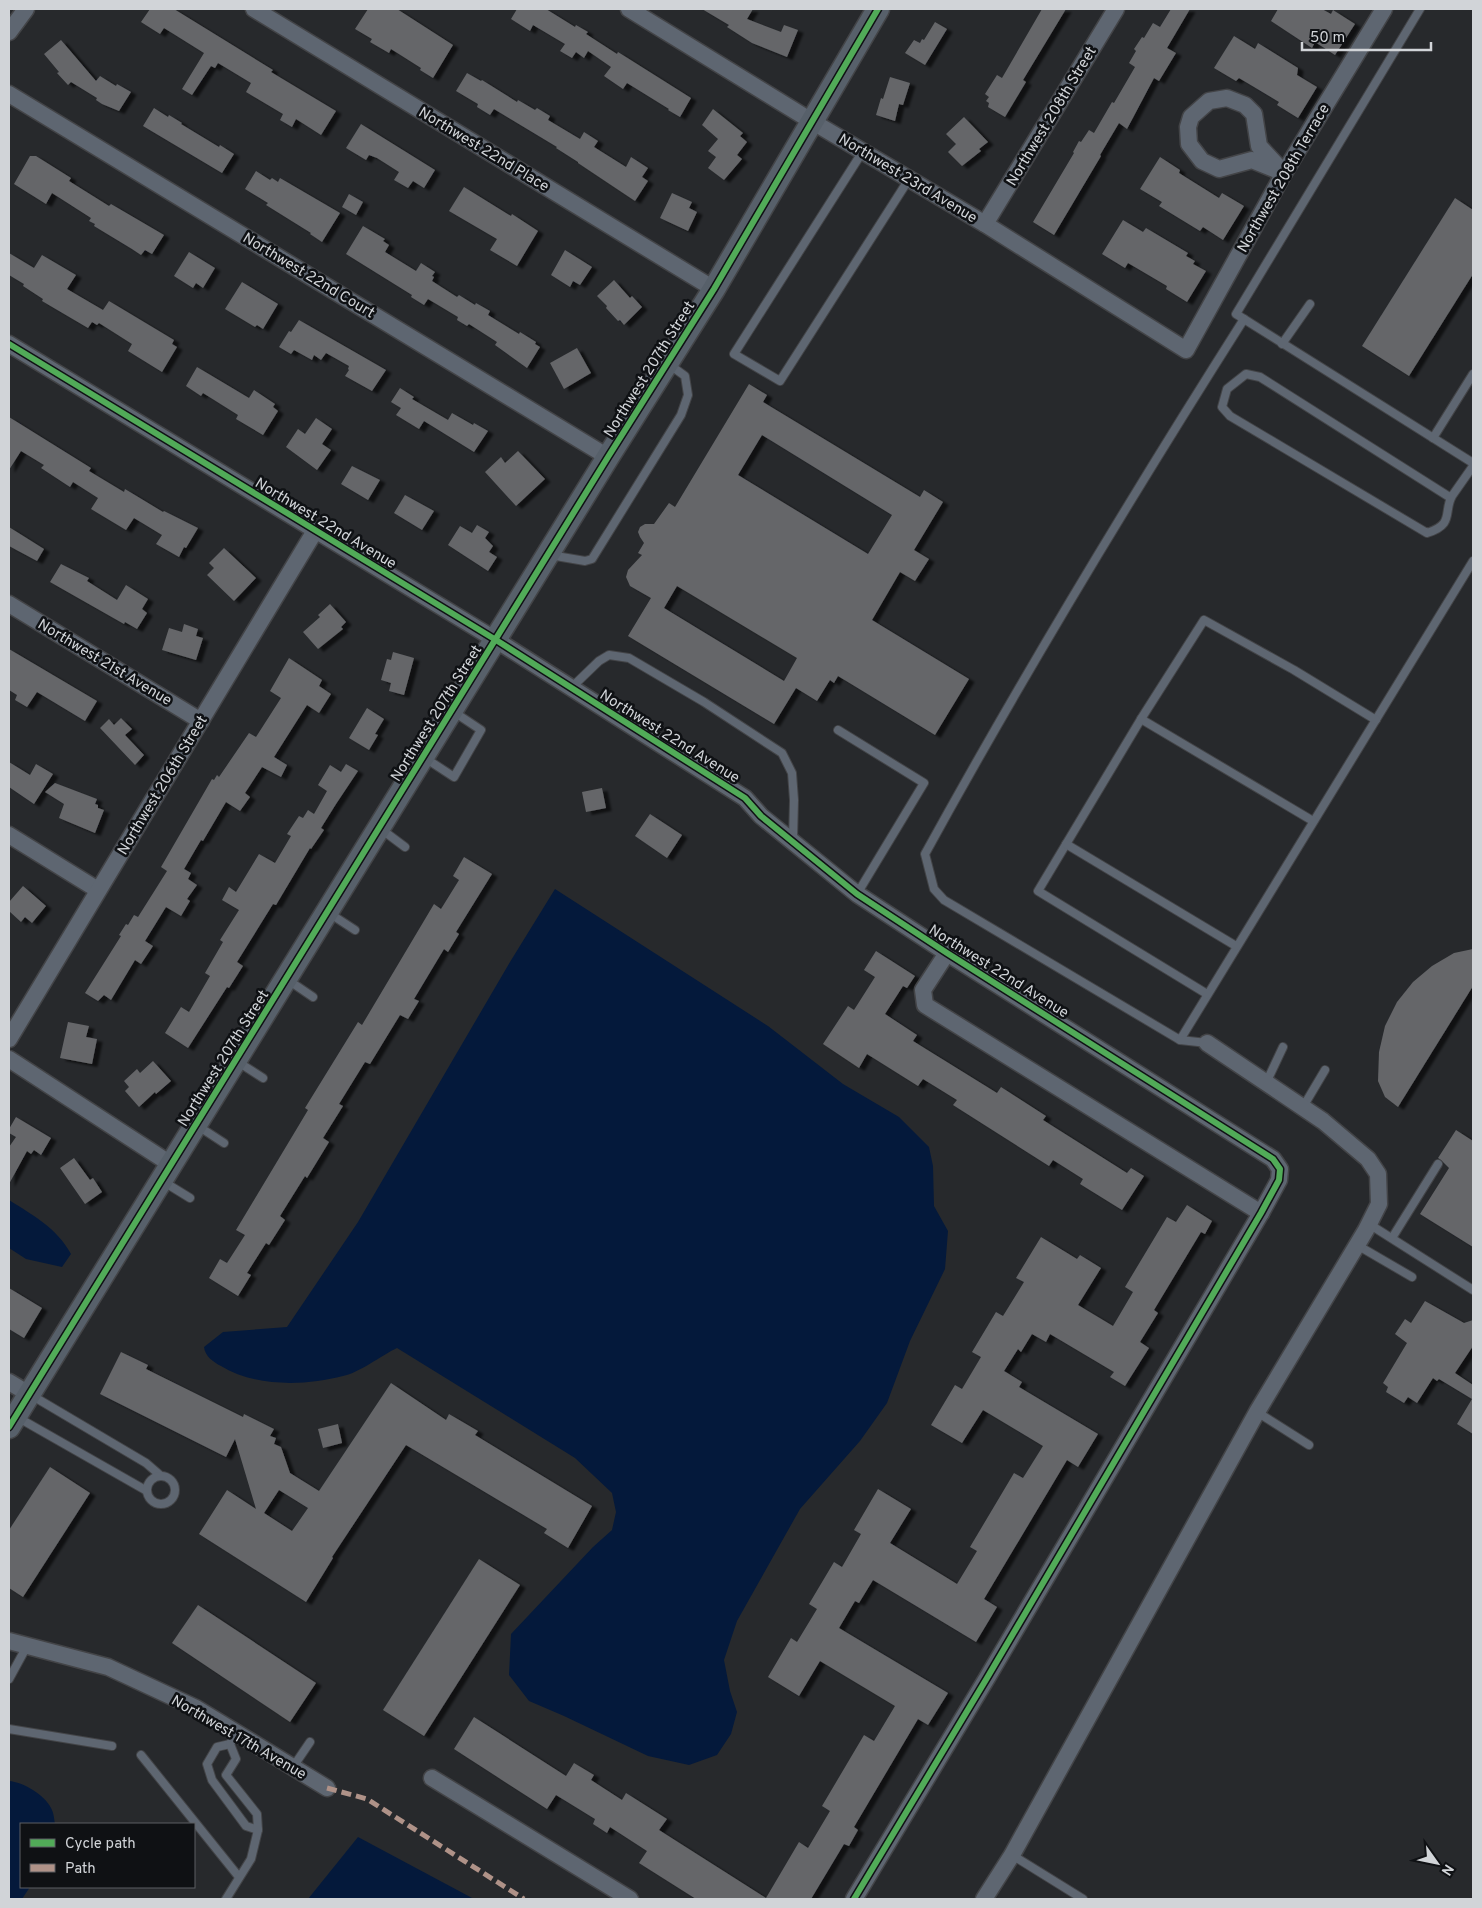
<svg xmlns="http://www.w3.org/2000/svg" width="1482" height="1908" viewBox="0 0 1482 1908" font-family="Overpass,sans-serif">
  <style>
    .water { fill: #04193b }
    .building { fill: #656669; fill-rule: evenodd; filter: url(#shadow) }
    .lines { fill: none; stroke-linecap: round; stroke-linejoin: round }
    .lane-casing { stroke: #434447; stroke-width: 10 }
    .street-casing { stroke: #434447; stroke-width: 19 }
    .secondary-casing { stroke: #434447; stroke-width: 25 }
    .lane { stroke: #5e6671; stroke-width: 8 }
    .street { stroke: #5e6671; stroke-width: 16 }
    .secondary { stroke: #57606a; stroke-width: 22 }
    .quiet { stroke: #af9288; stroke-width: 5; stroke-dasharray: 10 5; stroke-linecap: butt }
    .cycleway-casing { stroke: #0f1114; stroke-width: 9 }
    .cycleway { stroke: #51ab58; stroke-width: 6 }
    .labels { text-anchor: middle; stroke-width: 5; stroke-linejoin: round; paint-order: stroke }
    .street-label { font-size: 15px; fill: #d1d4d8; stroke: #0f1114 }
  </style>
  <defs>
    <filter id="shadow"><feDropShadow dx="5.5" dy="3" stdDeviation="1" flood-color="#0009"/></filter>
  </defs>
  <rect width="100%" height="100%" fill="#27292c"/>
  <g class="water">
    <path d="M555,889l213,137 75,58 56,33 30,30 4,19 1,40 14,25 -3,38 -35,72 -23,62 -27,38 -60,68 -63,112 -13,39 6,31 7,21 -6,22 -14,21 -28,10 -41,-9 -84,-40 -35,-15 -20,-26 2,-41 82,-87 19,-17 4,-18 -4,-19 -37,-35 -178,-110c-15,7 -38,25 -54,28 -38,10 -88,11 -122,-10 -8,-4 -16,-10 -17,-19l19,-15 64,-5 71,-105 152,-260z"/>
    <path d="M9,1200c25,16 47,27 62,54l-9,13 -36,-8 -17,-11z"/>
    <path d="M9,1781c14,1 36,14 42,27 3,5 3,11 4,16h-34v63h9l-8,12h-13z"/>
    <path d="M358,1837l116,62h-166z"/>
  </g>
  <g class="building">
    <path d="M150,9h24l99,61 -2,2 65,39 -15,24 -25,-16 -4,8 -12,-7 3,-6 -37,-22 5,-9 -33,-20 -3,5 -4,-2 -19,29 -10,-6 22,-36 -40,-25 -4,6 -19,-12z"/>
    <path d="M368,9h29l56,36 -20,33 -13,-8 1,-2 -30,-19 -2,4 -19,-11 2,-3 -17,-10z"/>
    <path d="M517,9h29l29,18 1,-2 12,7 -2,2 31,20 1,-2 73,46 -11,19 -12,-7 1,-1 -42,-26 -4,6 -19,-13 7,-9 -23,-16 -4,7 -8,-6 -4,6 -12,-7 5,-7 -32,-19 -3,6 -19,-12z"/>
    <path d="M702,9h51l-6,10 34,13 3,-7 14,5 -11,27 -35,-14 -25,-16 2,-2z"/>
    <path d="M1042,9h24l-43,71 3,2 -21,35 -17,-10 1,-4 -3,-2 3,-4 -4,-3 12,-19 5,3z"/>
    <path d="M1171,9h19l-23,39 9,5 -17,28 -5,-3 -27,51 -8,-6 -19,32 1,1 -47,79 -21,-13 41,-69 -1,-1 6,-11 2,1 8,-12 5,3 18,-31 2,1 21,-36 -6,-4 7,-12 -2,-2 8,-12 2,1 9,-15 7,4z"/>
    <path d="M1278,9h44l9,5 2,-4 22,14 -20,31 -20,-13 -3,6 -41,-27z"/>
    <path d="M935,22l12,7 -22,36 -20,-12 9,-13 6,3 2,-4 2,1z"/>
    <path d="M1234,36l21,13 3,-6 40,25 -1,7 20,12 -19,31 -21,-13 2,-3 -40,-24 -3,3 -22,-13z"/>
    <path d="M61,40l35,41 4,-5 16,10 1,-2 14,8 -12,19 -17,-7 -6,-4 1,-2 -26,-16 -3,3 -11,-12 2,-1 -15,-18z"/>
    <path d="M467,73l14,8 1,-1 35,22 1,-2 17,10 2,-2 13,8 -2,4 32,19 4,-7 14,9 -4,6 32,20 5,-10 17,11 -6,9 6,4 -13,20 -57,-38v-1l-22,-14 1,-1 -63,-38 -4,6 -13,-8 1,-3 -22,-13z"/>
    <path d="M890,77l20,6 -7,22 -4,-1 -4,17 -19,-6 5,-17 2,1z"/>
    <path d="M154,108l14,9 1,-2 13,8 -1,1 38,23 1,-2 14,9 -12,19 -79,-47z"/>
    <path d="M713,109l30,24 -3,3 7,6 -10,13 5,4 -18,21 -16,-12 8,-11 -8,-6 10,-12 -16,-14z"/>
    <path d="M964,117l24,25 -9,7 2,2 -19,15 -14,-14 8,-8 -10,-10z"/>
    <path d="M361,124l74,46 -11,18 -11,-7 -5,7 -14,-8 5,-8 -22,-14 -8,-3 -3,5 -20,-12z"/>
    <path d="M30,156h6l35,22 -2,3 40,25 2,-2 53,31 -12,19 -7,-4 -4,5 -9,-6 -38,-23 1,-2 -6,-3 2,-3 -39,-25 -6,11 -32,-20z"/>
    <path d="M1160,157l20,13 -1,3 40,25 3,-5 22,13 -21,34 -20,-13 -3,4 -41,-25 3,-4 -22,-13z"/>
    <path d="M256,171l14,9 2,-2 6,4 2,-4 60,35 -18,29 -12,-8 1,-1 -45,-28 2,-2 -23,-14z"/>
    <path d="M464,187l47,29 1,-2 26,17 -21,35 -27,-16 7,-11 -48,-28z"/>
    <path d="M672,193l20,9 -3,6 8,4 -9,19 -28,-13z"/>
    <path d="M349,194l14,8 -7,13 -14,-8z"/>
    <path d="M1455,198l18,12v64l-64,102 -47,-30z"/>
    <path d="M1123,220l20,12 3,-4 42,25 -2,3 9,5 -2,3 13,7 -19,31 -21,-13 1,-3 -39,-23 -3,5 -23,-14z"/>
    <path d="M363,226l22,13 -2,2 6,4 -4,7 31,19 5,-8 14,9 -3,4 2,1 -2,4 25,16 2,-2 16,10 1,-2 14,8 -2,4 31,19 1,-2 16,10 -1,2 5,3 -13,21 -32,-23 2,-3 -28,-18 -2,2 -10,-6 1,-3 -30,-18 -4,6 -13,-8 1,-2 -66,-41z"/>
    <path d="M565,250l27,17 -12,18 -7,-4 -3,6 -19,-12z"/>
    <path d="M189,252l26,16 -12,20 -7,-5 -3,5 -19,-12z"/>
    <path d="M9,253l25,15 8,-13 34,20 -9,14 36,21 6,-9 65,39 -2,4 5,3 -15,25 -34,-21 4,-7 -33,-21 -2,2 -5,-3 -4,6 -46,-27 1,-2 -20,-13 1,-2 -15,-9z"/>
    <path d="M614,280l16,18 2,-2 10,11 -18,18 -4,-5 -2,1 -12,-13 1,-2 -10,-10z"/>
    <path d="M242,282l36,22 -15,25 -6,-4 -2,2 -30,-18z"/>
    <path d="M299,320l87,50 -14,21 -27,-15 4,-6 -1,-1 1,-3 -23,-13 -5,7 -7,-5 -2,5 -18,-10 -3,4 -12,-7 10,-16 2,1z"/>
    <path d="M577,348l14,25 -27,16 -14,-26z"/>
    <path d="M197,367l52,31 5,-8 21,14 -2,3 5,4 -15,24 -27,-16 2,-4 -35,-22 -2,3 -15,-10z"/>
    <path d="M749,384l18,11 -4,7 157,95 4,-7 19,12 -29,48 15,9 -14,22 -15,-9 -28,48 97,59 -34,56 -97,-59 -4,7 -4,-3 -13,21 -21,-13 -22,36 -146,-88 23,-38 -21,-12 -4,-9 2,-7 14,-15 -4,-2 6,-10 -4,-6 -2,-5 2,-5 5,-3h9l15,-21 6,4zM762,435l130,80 -24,39 -130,-79zM677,586l120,72 -13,23 -120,-73z"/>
    <path d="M400,388l14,9 -2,2 36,21 4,-7 21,12 1,-2 14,8 -14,21 -50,-31 -5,8 -23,-14 5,-7 -10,-6z"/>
    <path d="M9,417l82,51 -2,3 35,21 1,-3 38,23 1,-1 34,17 -12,20 -2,-1 -5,10 -23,-13 6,-9 -28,-17 -8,12 -35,-21 7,-11 -25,-16 -3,5 -29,-19 3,-3 -23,-14 -12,19z"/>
    <path d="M316,418l16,11 -10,15 9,6 -14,20 -31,-23 12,-18 7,5z"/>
    <path d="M518,451l27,28 -29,27 -31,-34 16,-15 4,6z"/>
    <path d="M352,466l28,14 -12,20 -27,-16z"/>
    <path d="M405,495l29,16 -12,19 -28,-17z"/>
    <path d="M477,525l12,7 -4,6 8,8 -4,6 8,5 -9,14 -40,-26 12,-19 12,7z"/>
    <path d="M9,527l35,22 -7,12 -28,-15z"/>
    <path d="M224,548l32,30 -22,23 -27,-26 7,-7 -5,-5z"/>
    <path d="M61,564l28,14 -2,3 30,19 9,-15 22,14 -6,10 5,4 -10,16 -12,-7 -1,2 -74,-42z"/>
    <path d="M330,604l16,18 -5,5 2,2 -25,20 -15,-17 17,-15 -2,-2z"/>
    <path d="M184,624l14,5 -2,7 7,2 -7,22 -34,-10 7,-22 13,4z"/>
    <path d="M9,649l88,52 -12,20 -48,-29 -10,15 -12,-7 2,-5 -8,-5z"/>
    <path d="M393,652l21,6 -10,37 -15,-4 2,-8 -10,-3 6,-21 4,1z"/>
    <path d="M289,658l33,22 -3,6 12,8 -12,19 -12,-8 -33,52 13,8 -6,12 -19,-10 -17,26 5,4 -10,14 -14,-9 -23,39 -2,-1 -17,29 7,4 -3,6 9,6 -10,14 3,2 -9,15 -15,-9 -21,34 8,5 -12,18 -6,-4 -24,40 -7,-5 -6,6 -13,-8 36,-57 -2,-1 7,-11 2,1 6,-10 4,2 29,-46 -6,-4 51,-88 2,1 3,-5 2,2 30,-44 7,4 25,-39 -11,-7z"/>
    <path d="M367,708l17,11 -9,15 3,1 -9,15 -20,-12z"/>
    <path d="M121,718l11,11 -7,6 19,20 -9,10 -35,-37 9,-9 5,6z"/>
    <path d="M9,762l21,13 6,-11 17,10 -19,30 -25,-17z"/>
    <path d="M346,764l12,7 -22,33 -15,24 3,2 -13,19 -1,-1 -34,57 -3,-1 -36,58 6,4 -14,22 -2,-1 -39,61 -23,-15 16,-26 8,5 21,-36 -5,-3 18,-31 -3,-2 19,-30 -17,-10 7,-13 7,5 23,-38 16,9 16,-27 -4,-2 12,-18 4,2 5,-8 6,4 13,-23 -9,-6 12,-20 11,7z"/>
    <path d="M55,783l42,16 -2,5 3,1v3l6,2 -9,23 -36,-15 5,-14 -19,-12z"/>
    <path d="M602,788l4,20 -20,4 -4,-20z"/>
    <path d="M650,814l32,21 -15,23 -32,-22z"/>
    <path d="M464,857l28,17 -36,58 3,2 -11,18 -4,-3 -30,50 5,2 -11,18 -8,-4 -30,49 -5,-2 -26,42 4,2 -20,32 6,4 -22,36 -2,-2 -25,40 5,4 -16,25 -3,-2 -19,30 4,2 -13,21 -29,-18 11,-19 7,4 18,-28 -9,-5 72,-120 -3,-2 53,-86 4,3 72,-121 7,5 18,-29 -6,-4z"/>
    <path d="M23,886l23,20 -14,17 -7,-6 -4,5 -12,-11v-9z"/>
    <path d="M1473,949v37l-75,121 -13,-10 -7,-16 1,-29 6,-26 12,-24 16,-20 19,-16 22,-13z"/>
    <path d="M876,951l39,25 -8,12 -4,-2 -18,28 32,21 -4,6 84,52 4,-6 45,29 -3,4 84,53 4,-5 13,8 -22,34 -42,-26 3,-5 -30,-19 -4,6 -96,-61 4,-5 -34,-21 -5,7 -51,-32 -8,14 -36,-24 25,-38 6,4 21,-33 -11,-7z"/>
    <path d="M68,1022l21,4 -3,11 11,2 -5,25 -32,-6z"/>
    <path d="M153,1061l18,20 -15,13 -1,-2 -16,15 -14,-16 4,-4 -5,-6 13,-12 3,4z"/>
    <path d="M16,1117l35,21 -10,17 -7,-5 -3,4 -4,-3 -18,33v-37l7,-10 -7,-4v-4z"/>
    <path d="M1456,1130l17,11v106l-53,-33 29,-46 -8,-8 -3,-2z"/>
    <path d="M74,1158l16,22 3,-2 9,14 -17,12 -25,-36z"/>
    <path d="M1187,1205l25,16 -7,13 -4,-2 -47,78 4,3 -18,29 9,6 -24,38 -15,-9 4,-5 -64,-38 -4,8 -14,-8 -11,18 -3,-3 -14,22 18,11 -3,5 79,47 -20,33 -11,-7 -83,139 13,8 -21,35 -103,-62 -14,23 -4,-2 -16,27 109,65 -20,32 -10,-6 -64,108 4,3 -9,16 -5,-2 -33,55h-115l-57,-36 8,-12 -37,-24 -3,6 -14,-9 2,-5 -39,-24 -9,14 -93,-60 20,-32 92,59 8,-13 20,12 -3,5 31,20 4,-7 41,26 -8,11 107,68 33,-56 9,6 22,-37 -8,-5 42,-71 10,6 21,-35 -75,-45 -21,35 -31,-19 23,-39 6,4 20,-33 -8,-5 25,-42 8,5 19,-33 -7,-4 24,-41 33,20 -21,34 67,41 20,-33 -7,-4 44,-74 9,5 20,-32 -60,-36 -21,33 -31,-18 24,-40 7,4 19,-32 -9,-5 24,-40 7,4 21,-34 -8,-4 25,-41 36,22 3,-4 21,13 -23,37 35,21 20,-34 -8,-5 42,-70 9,5z"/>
    <path d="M9,1288l33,20 -18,30 -15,-9z"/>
    <path d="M1425,1301l39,22 9,-3v26l-18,27 18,12v49l-16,-10 15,-25 -33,-20 -2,2 -4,-3 -16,25 -9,-6 -4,6 -18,-11 2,-5 -5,-4 24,-40 -12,-9 10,-15 6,4z"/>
    <path d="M121,1352l27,13 -2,4 97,48 1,-3 30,15 -4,7 6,2 -2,6 7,3 9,26 29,18 72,-108 55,37 3,-6 29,17 -3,4 117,71 -24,42 -24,-15 3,-4 -141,-84 -74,112 1,1 -27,44 -107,-68 28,-44 29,19 -21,-70 -9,18 -126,-63zM279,1490l29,18 -16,23 -28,-18z"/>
    <path d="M338,1424l4,19 -19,5 -5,-19z"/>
    <path d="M50,1467l40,26 -67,104 -14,-9v-58z"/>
    <path d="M479,1559l41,26 -96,151 -41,-26z"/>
    <path d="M198,1605l118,78 -26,39 -118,-79z"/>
  </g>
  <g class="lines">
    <g class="lane-casing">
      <g id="lane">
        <path d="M1420,9l-184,305 237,149"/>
        <path d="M863,151l-129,203 46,27 129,-202"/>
        <path d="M1244,319c-111,175 -219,353 -319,535l9,35 10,11 236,140 293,-479"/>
        <path d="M1282,344l28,-40"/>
        <path d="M1433,438l40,-64"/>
        <path d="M1451,498l-191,-121 -14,-3 -19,15 -5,18 8,9 197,117c28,-9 16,-21 25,-37 7,-10 14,-20 21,-30"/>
        <path d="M550,555l35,6 7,-2 89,-144 7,-20 -3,-19 -15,-11"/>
        <path d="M571,688l28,-27 10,-6 20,3 75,44 78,51 10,20 2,27 -1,40"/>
        <path d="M1141,719l-103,172 169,103"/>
        <path d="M838,730l86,53 -67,111"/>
        <path d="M425,758l29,19 27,-47 -27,-18"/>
        <path d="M1313,821l-172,-102 63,-99 90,50 82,50"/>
        <path d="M381,829l24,18"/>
        <path d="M1066,844l170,102"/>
        <path d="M329,913l26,17"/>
        <path d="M288,980l25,17"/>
        <path d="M1180,1040l27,3"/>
        <path d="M238,1062l25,16"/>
        <path d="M1266,1083l17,-36"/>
        <path d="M1303,1107l22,-37"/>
        <path d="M198,1126l26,17"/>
        <path d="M164,1182l26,16"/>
        <path d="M1369,1224l104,66"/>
        <path d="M1392,1238l46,-74"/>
        <path d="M1357,1245l55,32"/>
        <path d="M31,1395l115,68 15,13"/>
        <path d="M1257,1412l52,33"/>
        <path d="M17,1417l130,74"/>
        <circle cx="161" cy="1490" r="14"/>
        <path d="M9,1679l18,-33"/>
        <path d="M9,1729l103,17"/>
        <path d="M230,1744l-13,3 -10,17 5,16 34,46 12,4"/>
        <path d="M141,1755l98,122"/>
        <path d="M293,1767l17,-25"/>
        <path d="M1012,1855l71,44"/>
        <path d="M226,1899l25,-40 7,-29 -1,-16 -31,-39 10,-16 -6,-15 6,-11"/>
      </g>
    </g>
    <g class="street-casing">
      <g id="street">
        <path d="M254,9l460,280"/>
        <path d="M629,9l184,113 172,102 201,126 98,-177 100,-164"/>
        <path d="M9,32l17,-23"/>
        <path d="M9,94l599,363"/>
        <path d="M1227,98l18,7 9,9 5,32 25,27 -32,-13 -33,9 -17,-8 -13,-17 -1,-17 3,-10 18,-16z"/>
        <path d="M985,224l131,-215"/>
        <path d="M9,344l487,296 249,158 16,18 96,78 90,59 326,206 7,10 -1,11 -18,33 -274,465 -133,221"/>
        <path d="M9,604l192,117"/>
        <path d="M9,835l89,55"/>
        <path d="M947,953l-24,37 2,15 336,208"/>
        <path d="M9,1039l306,-508"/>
        <path d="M9,1059l163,106"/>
        <path d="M9,1382l20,12"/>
        <path d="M9,1641l99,26 88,41 131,80"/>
        <path d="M432,1778l198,121"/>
        <path d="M984,1899l28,-44 245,-443 109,-182 13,-26 -1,-30 -10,-15 -45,-38 -116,-78"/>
      </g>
    </g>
    <g class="secondary-casing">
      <path id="secondary" d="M9,1427l599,-970 106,-168 164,-280"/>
    </g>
    <use href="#lane" class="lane"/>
    <use href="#street" class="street"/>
    <use href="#secondary" class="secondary"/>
    <path class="quiet" d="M327,1788l40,11 157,100"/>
    <g class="cycleway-casing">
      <g id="cycleway">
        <path d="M9,344l487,296 249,158 16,18 96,78 90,59 326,206 7,10 -1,11 -18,33 -274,465 -133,221"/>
        <path d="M9,1427l599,-970 106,-168 164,-280"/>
      </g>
    </g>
    <use href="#cycleway" class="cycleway"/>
  </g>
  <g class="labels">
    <g class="street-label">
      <text transform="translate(1051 116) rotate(-59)" y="5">Northwest 208th Street</text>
      <text transform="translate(484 149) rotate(31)" y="5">Northwest 22nd Place</text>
      <text transform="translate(908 178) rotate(31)" y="5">Northwest 23rd Avenue</text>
      <text transform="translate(1283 178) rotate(-60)" y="5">Northwest 208th Terrace</text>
      <text transform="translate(309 275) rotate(31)" y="5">Northwest 22nd Court</text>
      <text transform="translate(649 369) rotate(-58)" y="5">Northwest 207th Street</text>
      <text transform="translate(326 523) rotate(31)" y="5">Northwest 22nd Avenue</text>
      <text transform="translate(105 662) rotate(31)" y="5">Northwest 21st Avenue</text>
      <text transform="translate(436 713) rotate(-58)" y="5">Northwest 207th Street</text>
      <text transform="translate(670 736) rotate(32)" y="5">Northwest 22nd Avenue</text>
      <text transform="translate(162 785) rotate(-59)" y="5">Northwest 206th Street</text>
      <text transform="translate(999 971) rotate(32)" y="5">Northwest 22nd Avenue</text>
      <text transform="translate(223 1058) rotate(-58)" y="5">Northwest 207th Street</text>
      <text transform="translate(239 1737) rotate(30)" y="5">Northwest 17th Avenue</text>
    </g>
  </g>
  <rect width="1482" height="1908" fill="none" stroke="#d1d4d8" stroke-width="20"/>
  <rect x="20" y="1823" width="175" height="65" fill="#0f1114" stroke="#5d5f62"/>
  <rect x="30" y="1839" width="25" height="8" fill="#51ab58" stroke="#5d5f62"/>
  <text x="65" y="1848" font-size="15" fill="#d1d4d8">Cycle path</text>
  <rect x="30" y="1864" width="25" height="8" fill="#af9288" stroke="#5d5f62"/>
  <text x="65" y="1873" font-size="15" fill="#d1d4d8">Path</text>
  <g transform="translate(1437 1863) rotate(123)" stroke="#0f1114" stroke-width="4" paint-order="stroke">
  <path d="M0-4L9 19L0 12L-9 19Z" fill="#d1d4d8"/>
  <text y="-8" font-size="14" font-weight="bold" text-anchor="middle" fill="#d1d4d8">N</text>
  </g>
  <path d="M1302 42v8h129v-8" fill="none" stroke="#d1d4d8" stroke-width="2.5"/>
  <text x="1310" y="42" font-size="15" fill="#d1d4d8" stroke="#0f1114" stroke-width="4" paint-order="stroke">50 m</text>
</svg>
